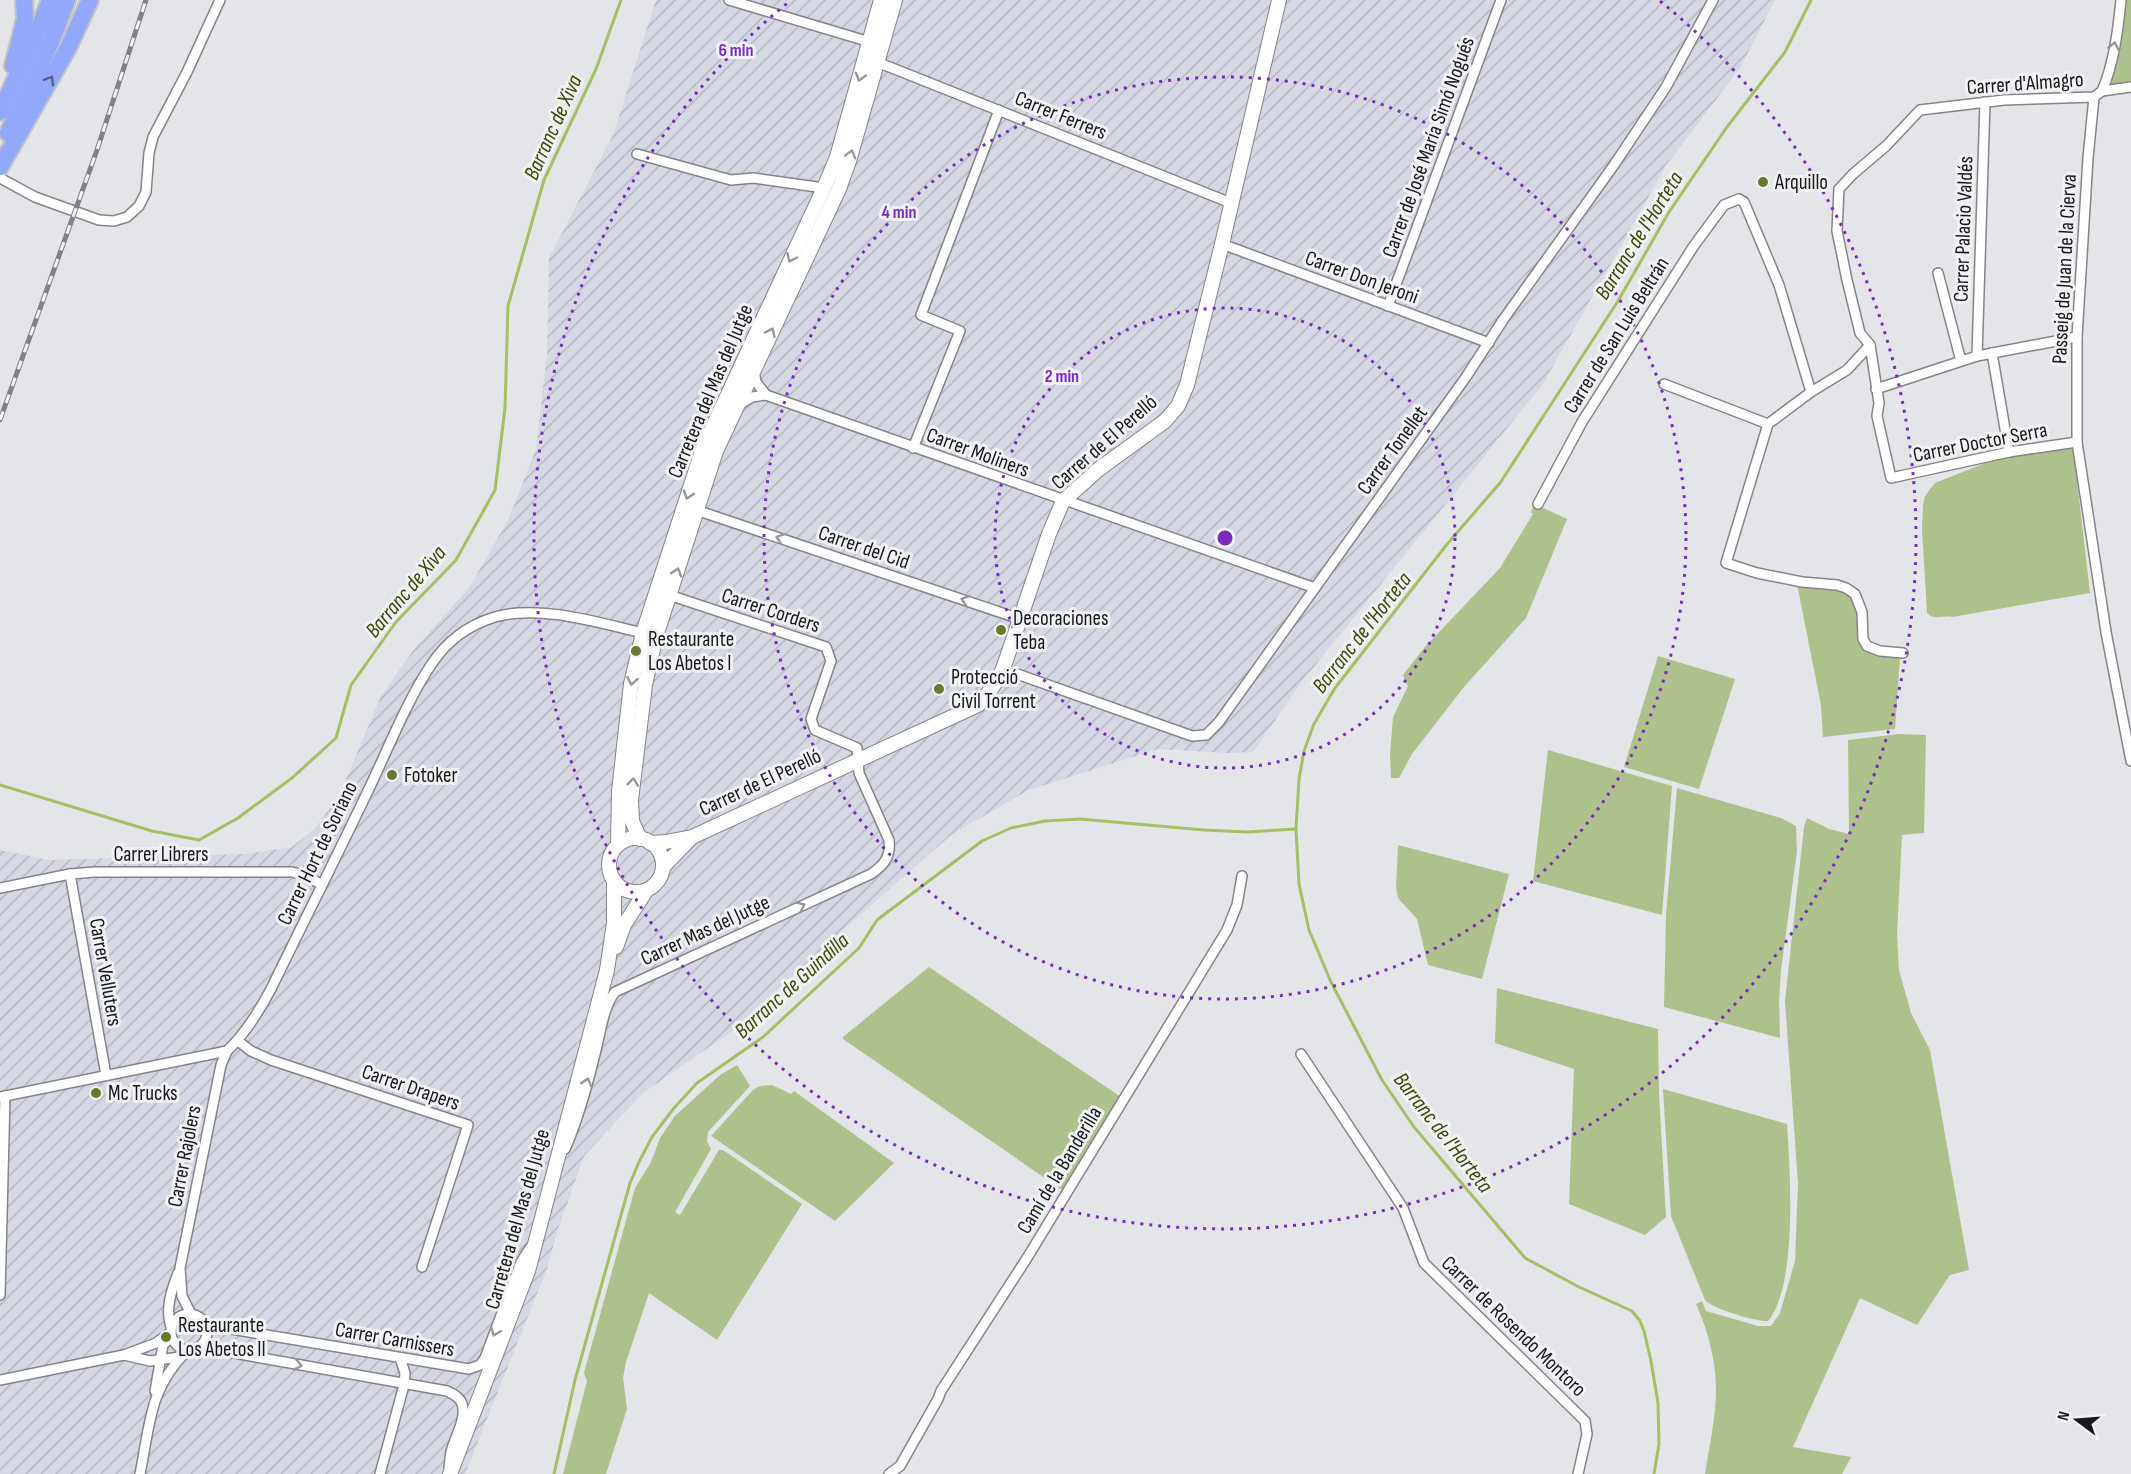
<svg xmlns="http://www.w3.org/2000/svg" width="2131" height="1474" viewBox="0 0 2131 1474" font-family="'Sofia Sans Condensed',sans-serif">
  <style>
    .industrial { fill: url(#industrial-furrows) }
    .green { fill: #aec08b }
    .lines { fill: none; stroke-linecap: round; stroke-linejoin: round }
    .stream { stroke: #a3c064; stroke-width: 3 }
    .street-casing { stroke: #848588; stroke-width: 12 }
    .secondary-casing { stroke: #848588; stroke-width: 16 }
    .highway-casing { stroke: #c3c3c3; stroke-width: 20 }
    .street { stroke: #fff; stroke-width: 9 }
    .secondary { stroke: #fff; stroke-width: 14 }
    .highway { stroke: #91a8fb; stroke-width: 16 }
    .rail-casing { stroke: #818284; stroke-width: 5 }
    .rail { stroke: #f1f2f5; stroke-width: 3; stroke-dasharray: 9; stroke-linecap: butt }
    .oneway { stroke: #979798 }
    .oneway2 { stroke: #54608a }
    .ring { fill: none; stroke: #7b2cbf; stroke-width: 3; stroke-dasharray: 3 6 }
    .poi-dot { fill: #657c2d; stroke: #f1f2f5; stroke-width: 2 }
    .labels { text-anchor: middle; stroke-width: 6; stroke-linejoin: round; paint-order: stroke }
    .street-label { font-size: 21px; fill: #181819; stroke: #f1f2f5 }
    .poi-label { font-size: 21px; fill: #181819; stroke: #f1f2f5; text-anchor: start }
    .water-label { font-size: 22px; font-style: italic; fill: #384902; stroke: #f1f2f5 }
    .centre { fill: #7b2cbf; stroke: #f1f2f5; stroke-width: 3 }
    .ring-label { font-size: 18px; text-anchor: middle; font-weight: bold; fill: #7b2cbf; stroke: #f1f2f5; stroke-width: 6; stroke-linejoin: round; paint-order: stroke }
  </style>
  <defs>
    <pattern id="industrial-furrows" width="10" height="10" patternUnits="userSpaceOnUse" patternTransform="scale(1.5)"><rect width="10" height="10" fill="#d5d8e2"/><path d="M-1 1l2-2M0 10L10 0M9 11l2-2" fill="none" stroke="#b6b9c1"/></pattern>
  </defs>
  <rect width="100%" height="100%" fill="#e4e5e8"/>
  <path class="industrial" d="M656,0h1119l-35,68 -73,96 -124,220 -243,300 -47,68 -25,1 -70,-4 -129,41 -78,45 -120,106 -97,89 -91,63 -59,63 -28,79 -8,31 -83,208h-465v-624l49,10 194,-6 49,-7 24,-20 23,-31 42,-100 34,-48 54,-60 39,-68 28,-71 11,-96 2,-95 64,-123z"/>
  <g class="green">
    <path d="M2123,0h8v84h-20l9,-50z"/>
    <path d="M2073,446l17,147 -138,24c-9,-2 -17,4 -25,-4l-5,-84 1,-24 2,-9 10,-13 73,-29z"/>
    <path d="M1535,504l32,15 -41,99 -62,69 -52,67 -13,24h-8l-1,-23 3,-38 15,-31 -5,-11 21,-27 76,-80 33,-54 -2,-2z"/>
    <path d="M1797,584c14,1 46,0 56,13 6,7 6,32 7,42l23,16 17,3 -5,71 -72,8 -2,-32z"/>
    <path d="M1658,656l77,23 -36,110 -75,-22z"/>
    <path d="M1900,734l26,1 -2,98 -22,2 -5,99 2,36 12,43 19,37 39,220 -19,5 -33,50 -57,-27 -67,149 58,10 -9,17h-137c4,-27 11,-56 11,-84 0,-30 -8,-59 -20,-86l6,-3 4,10 52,15h13l9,-13 15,-52 3,-78 -13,-182 19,-174 3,-9 22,11 20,5 -1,-94z"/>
    <path d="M1548,750l124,36 -10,129 -129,-34z"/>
    <path d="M1677,788l104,30 15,8 1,25 -16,119 -2,31 1,37 -116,-31 2,-92z"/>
    <path d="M1398,845l111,29 -27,105 -54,-14 -11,-46 -19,-21 -2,-11z"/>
    <path d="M929,967l192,130 -56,95 -222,-153v-2z"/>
    <path d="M1497,988l161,41 1,65 7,123 -21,18 -76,-31 5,-135 -79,-26z"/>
    <path d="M737,1065l13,21 -42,46 -1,9 4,8 -36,63 5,3 39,-65h4l79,54 -85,136 -68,-47 -23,69 -3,16 4,31 -21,65h-43l24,-93 -3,-8 51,-185 16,-26 9,-24 15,-22 45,-41z"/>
    <path d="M772,1085l19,9 3,-3 100,72 -59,58 -124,-85 42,-46 7,-4z"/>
    <path d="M1663,1089l124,35c3,46 11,161 -19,197 -11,1 -55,-12 -63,-21l-34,-84z"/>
  </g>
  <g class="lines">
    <g class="stream">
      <path d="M0,785l152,46 47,9 39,-22 54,-40 44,-40 15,-53 45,-63 60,-62 39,-70 10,-82 3,-102 36,-126 52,-111 25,-69"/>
      <path d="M554,1474l21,-94 55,-197 9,-21 13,-25 22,-29 23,-25 66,-46 96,-89 18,-28 105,-79 29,-13 34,-7 35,-2 124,11 43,2 49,-3"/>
      <path d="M1654,1474l5,-30 -1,-41 -7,-42 -7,-30 -4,-10 -8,-10 -53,-24 -54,-29 -111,-131 -32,-47 -51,-98 -22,-52 -10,-46 -3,-55 3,-50 5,-28 10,-27 21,-36 113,-145 52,-60 118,-182 51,-89 58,-85 58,-75 26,-52"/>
    </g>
    <g class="street-casing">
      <g id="street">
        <path d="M729,0l141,42"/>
        <path d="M877,62l354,141"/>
        <path d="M2102,91c12,-28 16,-61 19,-91"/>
        <path d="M2094,97l-6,61 -11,179v105l29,190 25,129"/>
        <path d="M637,154l94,26 22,-2 71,10"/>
        <path d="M0,178l35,19 64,23 15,1 13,-4 12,-11 7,-14 3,-39 4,-16 34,-65 33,-72"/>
        <path d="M1222,244l267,99"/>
        <path d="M1938,273l23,88"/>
        <path d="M1388,306l113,-306"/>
        <path d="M1870,345l-23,25 -36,22 -43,32 -42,139 31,10 45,9 35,3 9,3 9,6 7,18 1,27 4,7 13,5 23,2"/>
        <path d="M1992,353l17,99"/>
        <path d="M1977,356l8,-254"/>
        <path d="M754,371l2,11 10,13"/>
        <path d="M1664,384l104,40"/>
        <path d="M1876,389l101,-33 100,-19"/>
        <path d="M740,404l12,-7 14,-2 549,193"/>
        <path d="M2077,442l-68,10 -118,26 -14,-62 2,-13 -9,-58 -10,-12 -13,-53 -10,-49 2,-42 14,-15 33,-28 34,-36 84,-10 90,-3 8,-6 29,-4"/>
        <path d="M913,448l47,-117 -39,-16 78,-205"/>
        <path d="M1538,504l44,-82 111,-175 31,-42 15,-6 5,3 35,83 32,107"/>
        <path d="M696,510l324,109"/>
        <path d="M1003,669l189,67 14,-1 13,-13 247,-345 37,-57 111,-155 52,-78 47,-87"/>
        <path d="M70,874l36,201"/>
        <path d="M0,888l70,-14 25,-2h197l12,3 17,9"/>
        <path d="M238,1041l13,10 20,9 197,65 -46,142"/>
        <path d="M1301,1054l102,154 21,55 161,158 2,13 -9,40"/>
        <path d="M0,1097l227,-46c19,-18 33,-41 45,-64 31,-64 63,-127 94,-192 20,-41 40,-93 65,-130 15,-23 37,-40 64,-48 44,-13 104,6 148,16"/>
        <path d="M565,1149c14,-31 23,-66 31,-99 5,-19 7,-42 19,-58l256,-118c13,-9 20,-17 18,-34l-30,-67 -2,-25 -42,-18 -4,-11 20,-58 -5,-14 -157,-52"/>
        <path d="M0,1295l5,-199"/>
        <circle cx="189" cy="1332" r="18"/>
        <path d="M191,1314l-9,-18 -2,-28 41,-203 6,-14"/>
        <path d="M204,1322l9,4 256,43 11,-4 5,-7 36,-96 9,-14"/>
        <path d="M171,1327c-6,-17 0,-36 7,-54"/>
        <path d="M200,1347l247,44c6,3 13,6 15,13 5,15 -8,34 -11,48 -1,4 -1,10 -2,15"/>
        <path d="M124,1355l26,6 30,-4"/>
        <path d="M0,1380l124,-25 32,-12 15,-11"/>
        <path d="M155,1391l8,-46 6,-6"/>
        <path d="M140,1474c10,-49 9,-86 47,-123"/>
        <path d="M380,1474l24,-89 1,-12 -5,-15"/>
        <path d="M889,1474l11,-8 38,-67 3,-8 86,-133 200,-328 10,-25 5,-29"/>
      </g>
    </g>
    <g class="secondary-casing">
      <g id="secondary">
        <circle cx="636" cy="865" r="27"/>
        <path d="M640,839l-8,-18 -1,-21 14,-115 11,-49 60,-185 123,-262 10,-28 46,-161"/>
        <path d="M650,843l16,-1 26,-5 286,-132c11,-11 18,-22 25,-36l46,-135 14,-33 36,-32 66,-48 13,-15 9,-21 35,-141 57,-244"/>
        <path d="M618,845l1,-54 12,-107 12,-51 60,-185 121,-260 13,-31 44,-157"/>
        <path d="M663,867l28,-29"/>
        <path d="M616,947l8,-22 22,-34"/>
        <path d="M450,1474l78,-203 79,-301 7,-47v-41"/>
      </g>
    </g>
    <g class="highway-casing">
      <g id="highway">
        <path d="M13,66l12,-47 -1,-19"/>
        <path d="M0,112l36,-76 14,-36"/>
        <path d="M8,133l43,-91 16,-42"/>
        <path d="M0,167l68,-119 22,-48"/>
      </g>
    </g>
    <use href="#street" class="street"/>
    <use href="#secondary" class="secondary"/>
    <use href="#highway" class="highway"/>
    <g class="rail-casing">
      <path id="rail" d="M0,420l97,-270 49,-150"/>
    </g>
    <use href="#rail" class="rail"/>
  </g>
  <defs><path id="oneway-chevron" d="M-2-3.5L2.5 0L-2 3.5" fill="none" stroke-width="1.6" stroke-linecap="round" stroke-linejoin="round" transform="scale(1.5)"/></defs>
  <g class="oneway">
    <use href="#oneway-chevron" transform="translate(2114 46) rotate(-79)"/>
    <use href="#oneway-chevron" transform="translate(860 77) rotate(106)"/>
    <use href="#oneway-chevron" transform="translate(851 154) rotate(-74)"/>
    <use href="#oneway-chevron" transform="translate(791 258) rotate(115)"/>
    <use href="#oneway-chevron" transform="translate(771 332) rotate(-65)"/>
    <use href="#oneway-chevron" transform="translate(688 495) rotate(108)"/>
    <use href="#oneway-chevron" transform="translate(780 538) rotate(-161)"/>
    <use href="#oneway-chevron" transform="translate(677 572) rotate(-73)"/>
    <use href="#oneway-chevron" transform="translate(965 600) rotate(-161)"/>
    <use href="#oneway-chevron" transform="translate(632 681) rotate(100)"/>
    <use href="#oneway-chevron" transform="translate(633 782) rotate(-83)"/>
    <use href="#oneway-chevron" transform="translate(801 906) rotate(-25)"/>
    <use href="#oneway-chevron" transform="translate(587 1082) rotate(-73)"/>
    <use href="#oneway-chevron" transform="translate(495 1332) rotate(111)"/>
    <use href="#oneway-chevron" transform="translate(298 1365) rotate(11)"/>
  </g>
  <use class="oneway2" href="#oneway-chevron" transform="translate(50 80) rotate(-60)"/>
  <g class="ring">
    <circle cx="1225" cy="538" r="230"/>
    <circle cx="1225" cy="538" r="461"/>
    <path d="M1660 1A691 691 0 1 1 790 1"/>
  </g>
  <g class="poi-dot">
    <circle cx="1763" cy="182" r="6"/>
    <circle cx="1001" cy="630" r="6"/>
    <circle cx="636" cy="651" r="6"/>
    <circle cx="939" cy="689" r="6"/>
    <circle cx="392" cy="775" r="6"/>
    <circle cx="96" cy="1093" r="6"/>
    <circle cx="166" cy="1337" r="6"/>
  </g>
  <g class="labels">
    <g class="street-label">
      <text transform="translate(2025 83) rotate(-4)" y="7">Carrer d'Almagro</text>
      <text transform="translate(1061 115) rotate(22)" y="7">Carrer Ferrers</text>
      <text transform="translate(1428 147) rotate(-70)" y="7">Carrer de José María Simó Nogués</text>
      <text transform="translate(1963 229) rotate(-88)" y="7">Carrer Palacio Valdés</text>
      <text transform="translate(2064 269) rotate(-87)" y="7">Passeig de Juan de la Cierva</text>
      <text transform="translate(1362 277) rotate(20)" y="7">Carrer Don Jeroni</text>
      <text transform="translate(1616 335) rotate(-58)" y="7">Carrer de San Luis Beltrán</text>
      <text transform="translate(710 391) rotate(-67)" y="7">Carretera del Mas del Jutge</text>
      <text transform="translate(1104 442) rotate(-41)" y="7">Carrer de El Perelló</text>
      <text transform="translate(1980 442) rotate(-11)" y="7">Carrer Doctor Serra</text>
      <text transform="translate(1392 450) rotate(-54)" y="7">Carrer Tonellet</text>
      <text transform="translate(978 452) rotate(20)" y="7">Carrer Moliners</text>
      <text transform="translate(864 547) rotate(19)" y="7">Carrer del Cid</text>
      <text transform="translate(771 610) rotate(18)" y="7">Carrer Corders</text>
      <text transform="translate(760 782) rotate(-25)" y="7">Carrer de El Perelló</text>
      <text transform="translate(317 853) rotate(-64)" y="7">Carrer Hort de Soriano</text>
      <text x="161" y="861">Carrer Librers</text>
      <text transform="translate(705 930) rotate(-25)" y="7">Carrer Mas del Jutge</text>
      <text transform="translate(106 972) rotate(80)" y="7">Carrer Velluters</text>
      <text transform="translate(411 1087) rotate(19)" y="7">Carrer Drapers</text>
      <text transform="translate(184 1156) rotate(-79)" y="7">Carrer Rajolers</text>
      <text transform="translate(1059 1170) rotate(-59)" y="7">Camí de la Banderilla</text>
      <text transform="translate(517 1219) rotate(-74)" y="7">Carretera del Mas del Jutge</text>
      <text transform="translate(1514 1326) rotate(44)" y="7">Carrer de Rosendo Montoro</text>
      <text transform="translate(395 1339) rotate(10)" y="7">Carrer Carnissers</text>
    </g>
    <g class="poi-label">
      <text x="1775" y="189">Arquillo</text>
      <text x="1013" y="625">Decoraciones<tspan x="1013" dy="24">Teba</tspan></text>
      <text x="648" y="646">Restaurante<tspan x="648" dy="24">Los Abetos I</tspan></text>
      <text x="951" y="684">Protecció<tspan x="951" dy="24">Civil Torrent</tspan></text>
      <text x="404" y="782">Fotoker</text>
      <text x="108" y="1100">Mc Trucks</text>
      <text x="178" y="1332">Restaurante<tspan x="178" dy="24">Los Abetos II</tspan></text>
    </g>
    <g class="water-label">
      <text transform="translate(552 127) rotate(-66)" y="8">Barranc de Xiva</text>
      <text transform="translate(1638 235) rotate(-58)" y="8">Barranc de l'Horteta</text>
      <text transform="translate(405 591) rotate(-50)" y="8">Barranc de Xiva</text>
      <text transform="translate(1361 632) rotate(-52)" y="8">Barranc de l'Horteta</text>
      <text transform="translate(791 985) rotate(-42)" y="8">Barranc de Guindilla</text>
      <text transform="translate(1444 1132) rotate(52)" y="8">Barranc de l'Horteta</text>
    </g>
  </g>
  <circle cx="1225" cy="538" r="9" class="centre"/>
  <g class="ring-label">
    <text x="736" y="56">6 min</text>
    <text x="899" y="218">4 min</text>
    <text x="1062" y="382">2 min</text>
  </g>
  <g transform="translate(2077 1420) rotate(286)" stroke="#f1f2f5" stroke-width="4.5" paint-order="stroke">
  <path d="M0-4.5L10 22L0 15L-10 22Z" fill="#181819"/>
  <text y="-9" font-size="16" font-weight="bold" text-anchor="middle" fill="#181819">N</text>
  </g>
</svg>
